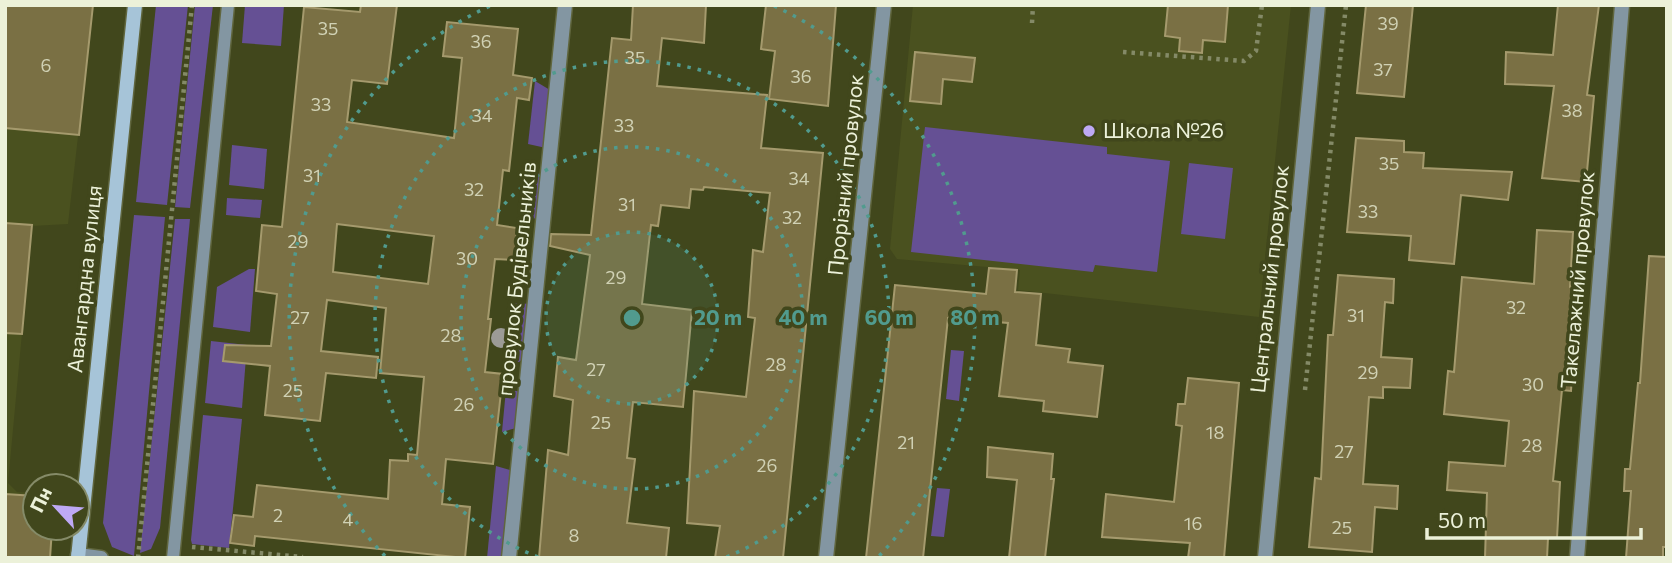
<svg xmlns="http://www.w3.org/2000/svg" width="1672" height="563" viewBox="0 0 1672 563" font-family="Commissioner,sans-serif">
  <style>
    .built { fill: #4a511f }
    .green { fill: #655094 }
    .building { fill: #7a7044; stroke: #a59a6d; stroke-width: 2; fill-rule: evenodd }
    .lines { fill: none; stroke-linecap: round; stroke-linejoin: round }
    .lane-casing { stroke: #60663e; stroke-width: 15 }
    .street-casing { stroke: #60663e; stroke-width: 17 }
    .secondary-casing { stroke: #60663e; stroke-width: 17 }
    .path { stroke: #848a67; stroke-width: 4.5; stroke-dasharray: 3.5 5; stroke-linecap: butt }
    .lane { stroke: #8396a2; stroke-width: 12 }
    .street { stroke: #8396a2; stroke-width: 14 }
    .secondary { stroke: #a6c4d8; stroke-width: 14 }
    .tree { fill: #9c9b96 }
    .ring { fill: none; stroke: #519b8e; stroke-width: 3.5; stroke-dasharray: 3.5 7 }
    .poi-dot { fill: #bea9f5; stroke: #41471c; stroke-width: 2.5 }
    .labels { text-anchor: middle; stroke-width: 7; stroke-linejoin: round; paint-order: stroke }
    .number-label { font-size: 18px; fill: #d0d1b4 }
    .poi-label { font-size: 21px; fill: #ecf1d9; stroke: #41471c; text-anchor: start }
    .street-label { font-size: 21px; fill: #ecf1d9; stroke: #41471c }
    .centre { fill: #519b8e; stroke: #41471c; stroke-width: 3.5 }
    .ring-label { font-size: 21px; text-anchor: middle; font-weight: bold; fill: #519b8e; stroke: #41471c; stroke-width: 7; stroke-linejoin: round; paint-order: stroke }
  </style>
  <rect width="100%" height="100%" fill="#41471c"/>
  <g class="built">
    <path d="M5,5h88l-25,219 -36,2 -24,257 9,9 18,1v35h19l-3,30h-46z"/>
    <path d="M913,5h378l-32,312 -241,-27 2,-20 -123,-11 -7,-10z"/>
  </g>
  <g class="green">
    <path d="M156,5h32l-21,200 -31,-3z"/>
    <path d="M195,5h18l-23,203 -15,-1z"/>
    <path d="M245,5h39l-3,41 -39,-3z"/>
    <path d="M535,81l15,9 -4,58 -18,-4z"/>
    <path d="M925,127l182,20v7l63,7 -13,111 -62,-7 -2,7 -182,-20z"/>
    <path d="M232,145l35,4 -3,40 -35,-4z"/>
    <path d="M1189,163l44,5 -8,71 -44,-5z"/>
    <path d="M528,173l17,1 -6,45 -16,-2z"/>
    <path d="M227,198l35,2 -2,18 -34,-3z"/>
    <path d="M134,215l31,2 -31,339 -22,-9 -9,-24z"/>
    <path d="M175,219h15l-30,309 -9,21 -11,4z"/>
    <path d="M249,269h6l-5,63 -37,-5 4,-40z"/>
    <path d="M515,303l16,1 -7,54 -5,4 -10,-1z"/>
    <path d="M211,341l36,4 -5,63 -37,-5z"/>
    <path d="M951,350l13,1 -5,50 -13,-2z"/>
    <path d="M506,389l16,3 -6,36 -14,4z"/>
    <path d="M203,415l39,4 -13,129 -37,-4 -1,-4z"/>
    <path d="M496,466l17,5 -10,87h-16z"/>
    <path d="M937,488l13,1 -6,48 -13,-1z"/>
  </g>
  <g class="building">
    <path d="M5,5h88l-14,130 -74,-7z"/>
    <path d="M361,5h36l-10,79 -35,-4 -5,42 107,16 8,-80 -19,-2 4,-34 71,7 -5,46 19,3 -3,22 -12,-2 -8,73 -6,-1 -6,55 20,3 -2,32 -20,-1 -7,60h3l-6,53 18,2 -10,90 -47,-5 -4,45 28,3 -5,51 -210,-22 -1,10 -24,-3 4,-28 19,2 4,-32 131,14 2,-39 18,1v-7l9,1 7,-78 -44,-4 6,-65 -59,-8 -6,51 57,6 -2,21 -50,-5 -6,48 -55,-6 5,-49 -47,-5 2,-16 46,1 6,-52 -21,-3 6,-66 20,2 22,-220 56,5zM337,224l97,12 -6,48 -95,-12z"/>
    <path d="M633,5h73l-2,38 -42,-5 -5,48 110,9 -6,53 62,5 -40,405h-68l5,-32 -33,-3 7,-132 52,6 9,-79 -7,-1 5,-67 10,2 7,-59 -66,-6 -1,3 -12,-1 -2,19 -28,-3 -3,21 -7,-1 -9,79 50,6 -9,97 -50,-5 -6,56 8,1 -8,64 42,5 -3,30h-127l9,-108 20,5 5,-55 -19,-4 4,-39 18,3 14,-105 -40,-9 1,-12 40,1 21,-197 19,2z"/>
    <path d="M766,5h70l-8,101 -59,-7 6,-48 -14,-2z"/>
    <path d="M1168,5h60l-3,37 -22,-2 -1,13 -23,-2 1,-13 -15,-2z"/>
    <path d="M1366,5h47l-9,92 -47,-4z"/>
    <path d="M1558,5h41l-12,90 7,1 -8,86 -44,-4 12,-92 -49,-2 1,-32 47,3z"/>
    <path d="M915,52l60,6 -3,24 -29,-3 -2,25 -31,-3z"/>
    <path d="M1356,138l48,3v11l20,1 -1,15 89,4 -4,28 -47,-5 -7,69 -45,-4 2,-24 -64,-4z"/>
    <path d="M5,223l27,2 -10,109 -17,-1z"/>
    <path d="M1537,230l36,2 -3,55 5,1 -6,69h4l-2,34 -9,-1 -9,91 7,1 -3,56h-9l-1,20h-62l2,-65 -40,-3 2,-28 56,4 4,-45 -65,-7 4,-43 6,1 8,-95 72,7z"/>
    <path d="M1649,256l18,1v290h-4v11h-37l5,-67h-7l1,-22h5l8,-86h2z"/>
    <path d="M989,268l28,2 -2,22 26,2 -5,51 34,4 -2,13 35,4 -6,51 -54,-6 1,-10 -45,-5 9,-73 -60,-5 -25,240h-57l29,-273 91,9z"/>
    <path d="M1338,275l56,4 -1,24 -8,-1 -4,55 31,2 -2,29 -27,-1v11l-14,-1 -6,87 35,2 -1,23 -22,-2 -3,45 -63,-5 6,-69 6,1 7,-144h5z"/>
    <path d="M1188,378l51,5 -15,175h-36l2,-15 -88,-6 4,-43 68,8 8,-76 -6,-1 2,-21h7z"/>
    <path d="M988,447l65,7 -2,25h3l-9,79h-36l8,-78 -30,-3z"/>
    <path d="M5,494l30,2v32h17l-2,30h-45z"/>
  </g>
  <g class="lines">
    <g class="lane-casing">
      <path id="lane" d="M173,558l55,-553"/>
    </g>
    <g class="street-casing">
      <g id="street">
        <path d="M78,555l23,3"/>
        <path d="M509,558l56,-553"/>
        <path d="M826,558l58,-553"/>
        <path d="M1265,558l53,-553"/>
        <path d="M1577,558l45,-553"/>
      </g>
    </g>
    <g class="secondary-casing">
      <path id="secondary" d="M78,558l57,-553"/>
    </g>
    <g class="path">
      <path d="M1032,23l1,-18"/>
      <path d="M1123,52l121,9 12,-10 6,-46"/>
      <path d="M1261,340l8,-73"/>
      <path d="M1305,390l41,-385"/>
      <path d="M192,547l111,10"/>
      <path d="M138,558l54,-553"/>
    </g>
    <use href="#lane" class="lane"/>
    <use href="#street" class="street"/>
    <use href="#secondary" class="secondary"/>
  </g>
  <circle class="tree" cx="501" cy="338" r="10"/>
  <circle cx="632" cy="318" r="86" fill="#519b8e" fill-opacity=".12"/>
  <g class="ring">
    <circle cx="632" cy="318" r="86"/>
    <circle cx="632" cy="318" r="171"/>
    <path d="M538 557A257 257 0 1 1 726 557"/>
    <path d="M385 556A343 343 0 0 1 490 6M774 6A343 343 0 0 1 879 556"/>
  </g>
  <circle class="poi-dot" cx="1089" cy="131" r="7"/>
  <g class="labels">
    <g class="number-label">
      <text x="1388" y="30">39</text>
      <text x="328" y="35">35</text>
      <text x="481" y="48">36</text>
      <text x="635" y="64">35</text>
      <text x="46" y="72">6</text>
      <text x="1383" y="76">37</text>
      <text x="801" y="83">36</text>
      <text x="321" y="111">33</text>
      <text x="1572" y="117">38</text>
      <text x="482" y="122">34</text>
      <text x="624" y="132">33</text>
      <text x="1389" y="170">35</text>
      <text x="312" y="182">31</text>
      <text x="799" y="185">34</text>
      <text x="474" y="196">32</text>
      <text x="627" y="211">31</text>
      <text x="1368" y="218">33</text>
      <text x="792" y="224">32</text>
      <text x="298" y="248">29</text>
      <text x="467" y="265">30</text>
      <text x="616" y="284">29</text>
      <text x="1516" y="314">32</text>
      <text x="1356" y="322">31</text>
      <text x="300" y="324">27</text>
      <text x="451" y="342">28</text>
      <text x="776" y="371">28</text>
      <text x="596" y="376">27</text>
      <text x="1368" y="379">29</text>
      <text x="1533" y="391">30</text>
      <text x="293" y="397">25</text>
      <text x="464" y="411">26</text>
      <text x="601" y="429">25</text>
      <text x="1215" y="439">18</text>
      <text x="906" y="449">21</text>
      <text x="1532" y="452">28</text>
      <text x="1344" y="458">27</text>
      <text x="767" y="472">26</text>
      <text x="278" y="522">2</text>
      <text x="348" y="526">4</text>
      <text x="1193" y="530">16</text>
      <text x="1342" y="534">25</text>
      <text x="574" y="542">8</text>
    </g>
    <g class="poi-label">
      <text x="1103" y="138">Школа №26</text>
    </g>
    <g class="street-label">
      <text transform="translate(846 175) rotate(-84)" y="7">Прорізний провулок</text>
      <text transform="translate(85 279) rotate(-84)" y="7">Авангардна вулиця</text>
      <text transform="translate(517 279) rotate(-84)" y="7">провулок Будівельників</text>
      <text transform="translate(1270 279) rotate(-84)" y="7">Центральний провулок</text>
      <text transform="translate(1578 280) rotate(-85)" y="7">Такелажний провулок</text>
    </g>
  </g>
  <circle cx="632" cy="318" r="10" class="centre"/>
  <g class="ring-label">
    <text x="718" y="325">20 m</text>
    <text x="803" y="325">40 m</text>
    <text x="889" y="325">60 m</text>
    <text x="975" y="325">80 m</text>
  </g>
  <rect width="1672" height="563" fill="none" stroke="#ecf1d9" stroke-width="14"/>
  <g transform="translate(56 507) rotate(296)"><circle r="33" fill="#41471c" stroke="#858b68" stroke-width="2"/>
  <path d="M0-5L12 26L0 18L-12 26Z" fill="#bea9f5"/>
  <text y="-10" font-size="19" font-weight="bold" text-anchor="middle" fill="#ecf1d9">Пн</text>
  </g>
  <path d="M1427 528v10h214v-10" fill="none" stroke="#ecf1d9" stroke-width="3.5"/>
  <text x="1438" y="528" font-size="21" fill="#ecf1d9" stroke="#41471c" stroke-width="5" paint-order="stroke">50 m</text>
</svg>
